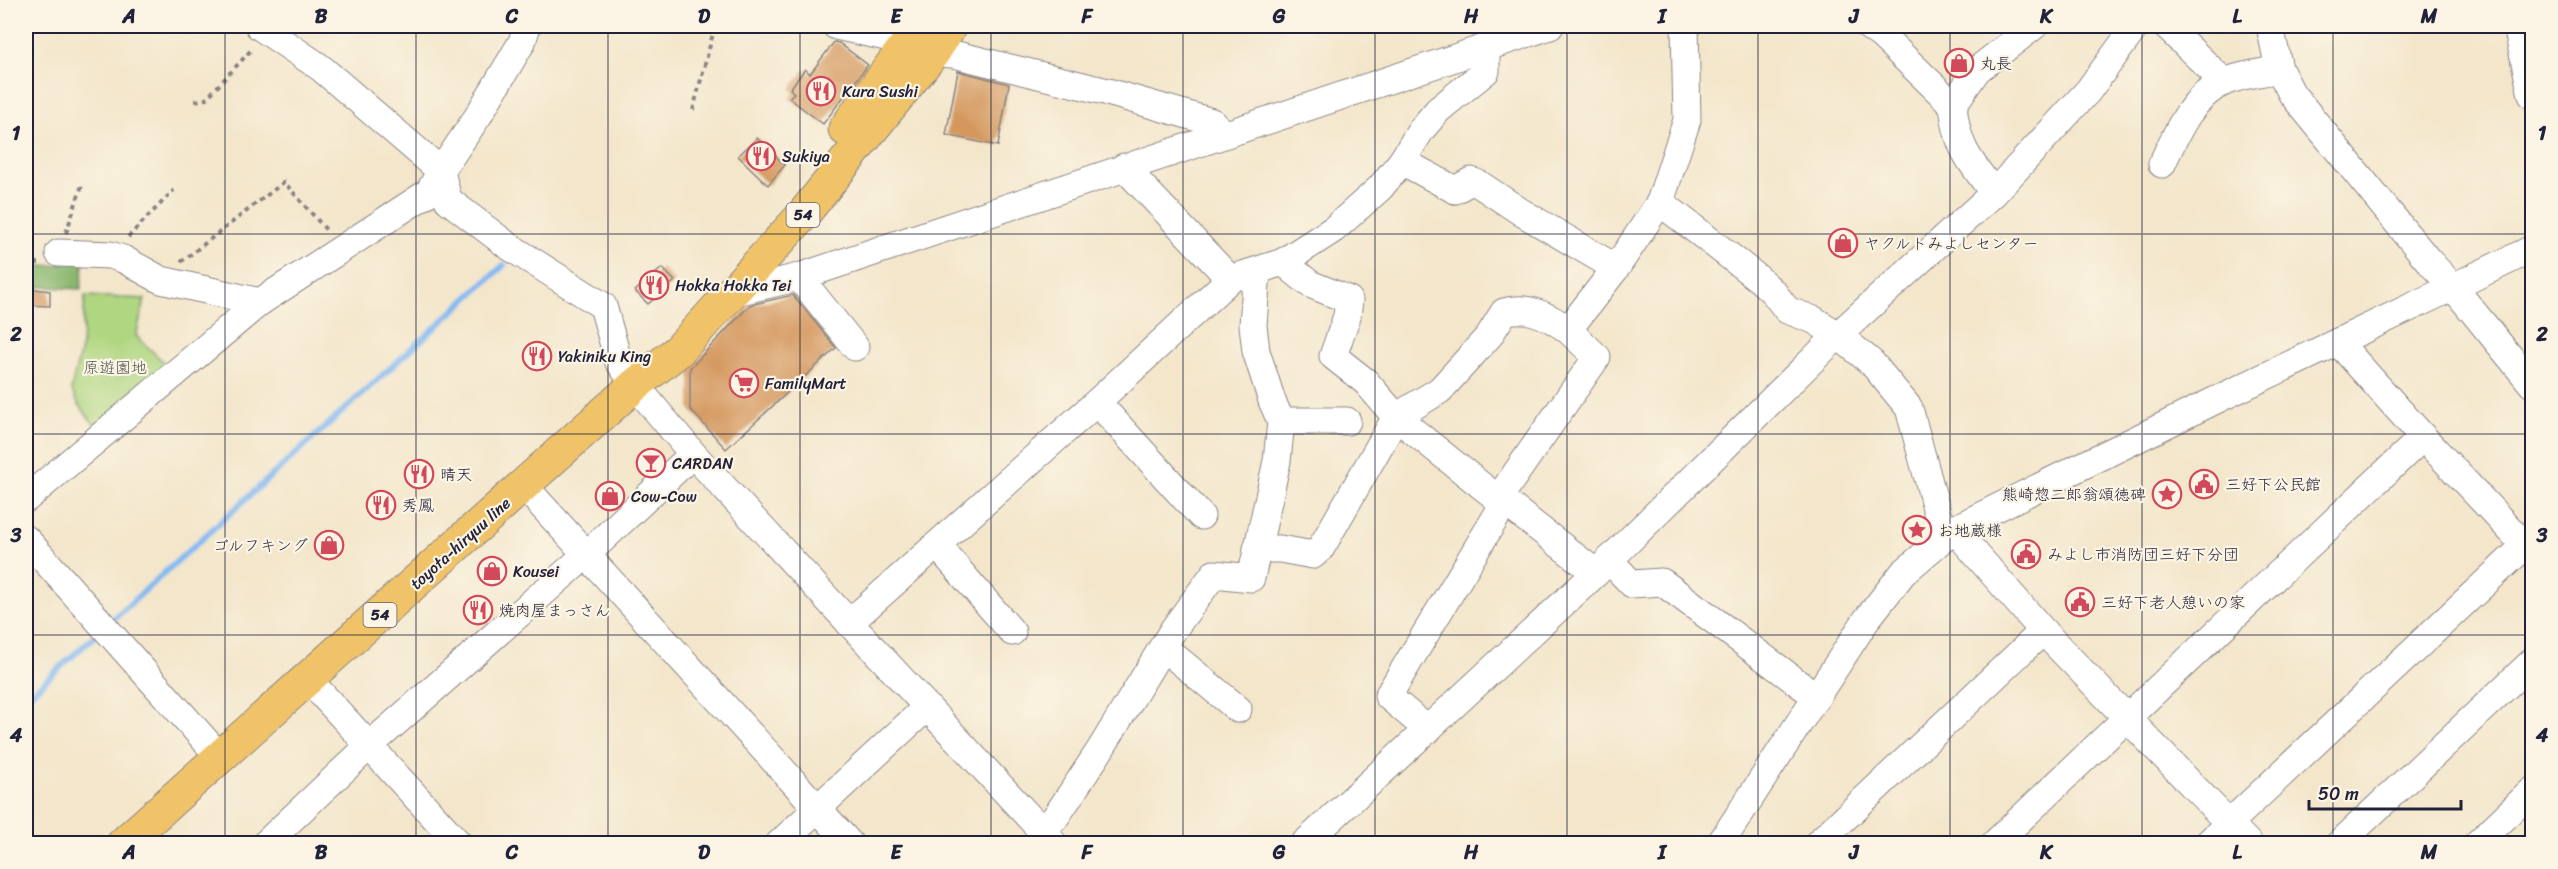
<svg xmlns="http://www.w3.org/2000/svg" width="2558" height="869" viewBox="0 0 2558 869" font-family="Sriracha,'Klee One',sans-serif">
  <style>
    .green { fill: #afd680; stroke: #687c5e; stroke-width: 1.5 }
    .forest { fill: #8bb76e; stroke: #566c54; stroke-width: 1.5 }
    .lines { fill: none; stroke-linecap: round; stroke-linejoin: round }
    .stream { stroke: #83b9f2; stroke-width: 6 }
    .building { fill: #d4985e }
    .minor-casing { stroke: #8a8483; stroke-width: 29 }
    .major-casing { stroke: #8a8483; stroke-width: 35 }
    .path { stroke: #8a8483; stroke-width: 4; stroke-dasharray: 4.5 4.5; stroke-linecap: butt }
    .minor { stroke: #fff; stroke-width: 27 }
    .major { stroke: #f1c369; stroke-width: 33 }
    .grid { fill: none; stroke: #22223b; stroke-width: 1.5; stroke-opacity: 0.55 }
    .labels { text-anchor: middle; stroke-width: 4.5; stroke-linejoin: round; paint-order: stroke }
    .shield { fill: #fcf5e5; stroke: #63616e; stroke-width: 1.5 }
    .shield-label { font-size: 15px; font-weight: bold; fill: #22223b }
    .poi-label { font-size: 16px; fill: #22223b; stroke: #fcf5e5; text-anchor: start }
    .park-label { font-size: 16px; fill: #4c5850; stroke: #fcf5e5 }
    .street-label { font-size: 16px; fill: #22223b; stroke: #fcf5e5 }
    .neatline { fill: none; stroke: #22223b; stroke-width: 2 }
    .grid-label { font-size: 20px; text-anchor: middle; font-weight: bold; fill: #22223b }
  </style>
  <rect width="100%" height="100%" fill="#fcf5e5"/>
  <filter id="ink" filterUnits="userSpaceOnUse"><feTurbulence type="fractalNoise" baseFrequency=".0167" numOctaves="2"/><feDisplacementMap in="SourceGraphic" scale="12" xChannelSelector="R" yChannelSelector="G"/><feConvolveMatrix kernelMatrix="1 2 1 2 8 2 1 2 1" color-interpolation-filters="sRGB"/></filter>
  <filter id="wash" filterUnits="userSpaceOnUse"><feTurbulence type="fractalNoise" baseFrequency=".008" numOctaves="4" result="noise"/><feDisplacementMap in="SourceGraphic" scale="24" xChannelSelector="R" yChannelSelector="G"/><feGaussianBlur stdDeviation="1.35" result="paint"/><feColorMatrix in="noise" values="0 0 0 0 0 0 0 0 0 0 0 0 0 0 0 0 0 1.4 0 .05"/><feComposite in="paint" operator="in"/></filter>
  <g filter="url(#wash)">
    <rect width="100%" height="100%" fill="#f3e6cb"/>
    <path class="green" d="M85,296l60,3 -9,37 34,32 -70,64 -21,-27 -8,-16 11,-44z"/>
    <path class="forest" d="M84,259l-3,30 -55,-3v-19l30,-2z"/>
    <g class="lines">
      <g class="stream">
        <path d="M109,623l395,-358"/>
        <path d="M26,698l73,-66"/>
      </g>
    </g>
    <g id="blocks">
      <g class="building">
        <path d="M834,42l5,1 29,22 -45,59 -34,-26 5,-5 -4,-4 15,-20 5,5z"/>
        <path d="M958,71l51,13 -11,62 -52,-11z"/>
        <path d="M757,138l28,27 -17,20 -30,-29z"/>
        <path d="M662,268l13,13 -27,23 -13,-13z"/>
        <path d="M26,288l24,3v15l-24,-1z"/>
        <path d="M793,295l43,53 -110,101 -36,-40v-41l60,-63z"/>
      </g>
    </g>
  </g>
  <g filter="url(#ink)">
    <use href="#blocks" fill-opacity="0" stroke="#8a8483" stroke-width="1.5"/>
    <g class="lines">
      <g class="minor-casing">
        <g id="minor">
          <path d="M259,26l62,42 120,103 37,-55 44,-74 5,-16"/>
          <path d="M836,26l55,12 16,8 26,7 20,1 155,38 104,30 12,11"/>
          <path d="M1868,26l14,10 71,69 24,-35 57,-44"/>
          <path d="M2166,26l58,56"/>
          <path d="M2270,26l9,43 13,25 135,165 26,28 79,-38"/>
          <path d="M2517,26l15,69"/>
          <path d="M1953,105c4,43 16,55 41,88"/>
          <path d="M1402,161l53,29 16,-9 8,3 42,28 95,56"/>
          <path d="M2162,164c14,-30 29,-67 62,-82 16,-7 38,-9 55,-13"/>
          <path d="M1124,167l106,112"/>
          <path d="M1660,202l99,77 15,14 13,17 27,10 24,15 34,28 37,45 35,130"/>
          <path d="M59,253l51,2 13,4 38,21 99,22"/>
          <path d="M1283,262l27,22 39,16 -2,16 -14,40 33,26 30,35 102,82 7,3 91,71"/>
          <path d="M799,277l56,70"/>
          <path d="M732,293l67,-16 751,-251"/>
          <path d="M2338,342l85,95 109,116"/>
          <path d="M1097,402l104,114"/>
          <path d="M1281,421h66"/>
          <path d="M524,486l326,358"/>
          <path d="M26,499l234,-197 169,-110 12,-21 7,29 59,45 96,61 15,54 17,25 58,69 361,390"/>
          <path d="M1498,499l99,-142 -29,-27 48,-62 44,-66 27,-82 -2,-94"/>
          <path d="M1954,529l89,102 206,213"/>
          <path d="M26,539l194,218"/>
          <path d="M937,545l75,87"/>
          <path d="M1257,549h23l33,6 8,-7 75,-131 44,-27 49,-54 15,-24c24,-7 45,4 64,18"/>
          <path d="M1609,560l23,24 30,-2 155,115"/>
          <path d="M849,623l248,-221 133,-123 53,-17 51,-33 46,-41 22,-27 19,-31 17,-20 48,-39v-24"/>
          <path d="M1164,648l74,61"/>
          <path d="M308,679l151,165"/>
          <path d="M1428,730l-40,-34 117,-194"/>
          <path d="M1042,830l13,-12 45,-68 73,-120 41,-56 37,4 26,-117 4,-40 -9,-20 -16,-50 -3,-26 4,-54"/>
          <path d="M265,844l105,-99 217,-191 106,-100"/>
          <path d="M779,844l148,-137"/>
          <path d="M1304,844l292,-271 242,-238 156,-142 94,-102 48,-65"/>
          <path d="M1720,844l147,-225 36,-46 51,-44 268,-132 231,-110 79,97"/>
          <path d="M1817,844l226,-213"/>
          <path d="M1994,844l429,-407"/>
          <path d="M2207,844l325,-305"/>
          <path d="M2339,844l193,-182"/>
          <path d="M2477,844l55,-53"/>
        </g>
      </g>
      <g class="major-casing">
        <g id="major">
          <path d="M845,129l75,-103"/>
          <path d="M123,844l512,-459 43,-34 124,-135 131,-163 17,-27"/>
        </g>
      </g>
      <g class="path">
        <path d="M195,101l11,-2 47,-51"/>
        <path d="M693,110l22,-84"/>
        <path d="M66,233l16,-48"/>
        <path d="M128,237l46,-47"/>
        <path d="M181,262l103,-80 44,50"/>
        <path d="M26,263h13"/>
      </g>
      <use href="#minor" class="minor"/>
      <use href="#major" class="major"/>
    </g>
  </g>
  <path class="grid" d="M225,26v818M416,26v818M608,26v818M800,26v818M991,26v818M1183,26v818M1375,26v818M1567,26v818M1758,26v818M1950,26v818M2142,26v818M2333,26v818M26,234h2506M26,434h2506M26,635h2506"/>
  <defs>
    <g id="shop-ring" transform="scale(1.5)"><circle r="9.5" fill="#fcf5e5" stroke="#d1495b" stroke-width="1.5"/><path d="M-5-2.5h2.3a2.7 3.5 0 0 1 5.4 0H5L5.5 6h-11ZM-1.5-2.5h3a1.5 2.3 0 0 0-3 0Z" fill="#d1495b"/></g>
    <g id="restaurant-ring" transform="scale(1.5)"><circle r="9.5" fill="#fcf5e5" stroke="#d1495b" stroke-width="1.5"/><path d="M-5-6h1v4h1v-4h1v4h1v-4h1v5L-1.5 .5V6h-2V.5L-5-1ZM5-6V6H3V1.5H1.5Q1.5-4 5-6Z" fill="#d1495b"/></g>
    <g id="supermarket-ring" transform="scale(1.5)"><circle r="9.5" fill="#fcf5e5" stroke="#d1495b" stroke-width="1.5"/><path d="M-6-5.5h2.5l.6 2H6L4.5 2H-2.5L-4.4-4H-6ZM-1.5 3.2a1.3 1.3 0 1 0 .1 0ZM3 3.2a1.3 1.3 0 1 0 .1 0Z" fill="#d1495b"/></g>
    <g id="bar-ring" transform="scale(1.5)"><circle r="9.5" fill="#fcf5e5" stroke="#d1495b" stroke-width="1.5"/><path d="M-6-5H6L.8 .8V4.5H3.5V6h-7V4.5H-.8V.8Z" fill="#d1495b"/></g>
    <g id="civic-ring" transform="scale(1.5)"><circle r="9.5" fill="#fcf5e5" stroke="#d1495b" stroke-width="1.5"/><path d="M-.6-6.5H3V-4.5H.6V-3L4-1V1h2V6H-6V1h2V-1L-.6-3ZM-1.2 2.5V6h2.4V2.5Z" fill="#d1495b"/></g>
    <g id="sight-ring" transform="scale(1.5)"><circle r="9.5" fill="#fcf5e5" stroke="#d1495b" stroke-width="1.5"/><path d="M0-6L1.8-2.2L6-1.7L2.9 1.2L3.7 5.4L0 3.3L-3.7 5.4L-2.9 1.2L-6-1.7L-1.8-2.2Z" fill="#d1495b"/></g>
  </defs>
  <g fill-rule="evenodd">
    <use href="#shop-ring" x="1959" y="63"/>
    <use href="#restaurant-ring" x="821" y="91"/>
    <use href="#restaurant-ring" x="761" y="156"/>
    <use href="#shop-ring" x="1843" y="243"/>
    <use href="#restaurant-ring" x="654" y="285"/>
    <use href="#restaurant-ring" x="537" y="356"/>
    <use href="#supermarket-ring" x="744" y="383"/>
    <use href="#bar-ring" x="651" y="463"/>
    <use href="#restaurant-ring" x="419" y="474"/>
    <use href="#civic-ring" x="2204" y="484"/>
    <use href="#sight-ring" x="2167" y="494"/>
    <use href="#shop-ring" x="610" y="496"/>
    <use href="#restaurant-ring" x="381" y="505"/>
    <use href="#sight-ring" x="1917" y="530"/>
    <use href="#shop-ring" x="329" y="545"/>
    <use href="#civic-ring" x="2026" y="554"/>
    <use href="#shop-ring" x="492" y="571"/>
    <use href="#civic-ring" x="2080" y="602"/>
    <use href="#restaurant-ring" x="478" y="610"/>
  </g>
  <g class="labels">
    <g class="shield">
      <rect x="786.5" y="203" width="33" height="24" rx="4.5"/>
      <rect x="363.5" y="603" width="33" height="24" rx="4.5"/>
    </g>
    <g class="shield-label">
      <text x="803" y="220">54</text>
      <text x="380" y="620">54</text>
    </g>
    <g class="poi-label">
      <text x="1980" y="69">丸長</text>
      <text x="842" y="97">Kura Sushi</text>
      <text x="782" y="162">Sukiya</text>
      <text x="1864" y="249">ヤクルトみよしセンター</text>
      <text x="675" y="291">Hokka Hokka Tei</text>
      <text x="558" y="362">Yakiniku King</text>
      <text x="765" y="389">FamilyMart</text>
      <text x="672" y="469">CARDAN</text>
      <text x="440" y="480">晴天</text>
      <text x="2225" y="490">三好下公民館</text>
      <text x="2146" y="500" text-anchor="end">熊崎惣二郎翁頌徳碑</text>
      <text x="631" y="502">Cow-Cow</text>
      <text x="402" y="511">秀鳳</text>
      <text x="1938" y="536">お地蔵様</text>
      <text x="308" y="551" text-anchor="end">ゴルフキング</text>
      <text x="2047" y="560">みよし市消防団三好下分団</text>
      <text x="513" y="577">Kousei</text>
      <text x="2101" y="608">三好下老人憩いの家</text>
      <text x="499" y="616">焼肉屋まっさん</text>
    </g>
    <g class="park-label">
      <text x="115" y="373">原遊園地</text>
    </g>
    <g class="street-label">
      <text transform="translate(460 543) rotate(-42)" y="6">toyota-hiryuu line</text>
    </g>
  </g>
  <rect width="2558" height="869" fill="none" stroke="#fcf5e5" stroke-width="66"/>
  <path d="M2309 800v9h152v-9" fill="none" stroke="#22223b" stroke-width="3"/>
  <text x="2318" y="800" font-size="18" fill="#22223b" stroke="#fcf5e5" stroke-width="4.5" paint-order="stroke">50 m</text>
  <rect x="33" y="33" width="2492" height="803" class="neatline"/>
  <g class="grid-label">
    <text x="129" y="23">A</text>
    <text x="321" y="23">B</text>
    <text x="512" y="23">C</text>
    <text x="704" y="23">D</text>
    <text x="896" y="23">E</text>
    <text x="1087" y="23">F</text>
    <text x="1279" y="23">G</text>
    <text x="1471" y="23">H</text>
    <text x="1662" y="23">I</text>
    <text x="1854" y="23">J</text>
    <text x="2046" y="23">K</text>
    <text x="2237" y="23">L</text>
    <text x="2429" y="23">M</text>
    <text x="16" y="140">1</text>
    <text x="2542" y="140">1</text>
    <text x="16" y="341">2</text>
    <text x="2542" y="341">2</text>
    <text x="16" y="542">3</text>
    <text x="2542" y="542">3</text>
    <text x="16" y="742">4</text>
    <text x="2542" y="742">4</text>
    <text x="129" y="859">A</text>
    <text x="321" y="859">B</text>
    <text x="512" y="859">C</text>
    <text x="704" y="859">D</text>
    <text x="896" y="859">E</text>
    <text x="1087" y="859">F</text>
    <text x="1279" y="859">G</text>
    <text x="1471" y="859">H</text>
    <text x="1662" y="859">I</text>
    <text x="1854" y="859">J</text>
    <text x="2046" y="859">K</text>
    <text x="2237" y="859">L</text>
    <text x="2429" y="859">M</text>
  </g>
</svg>
